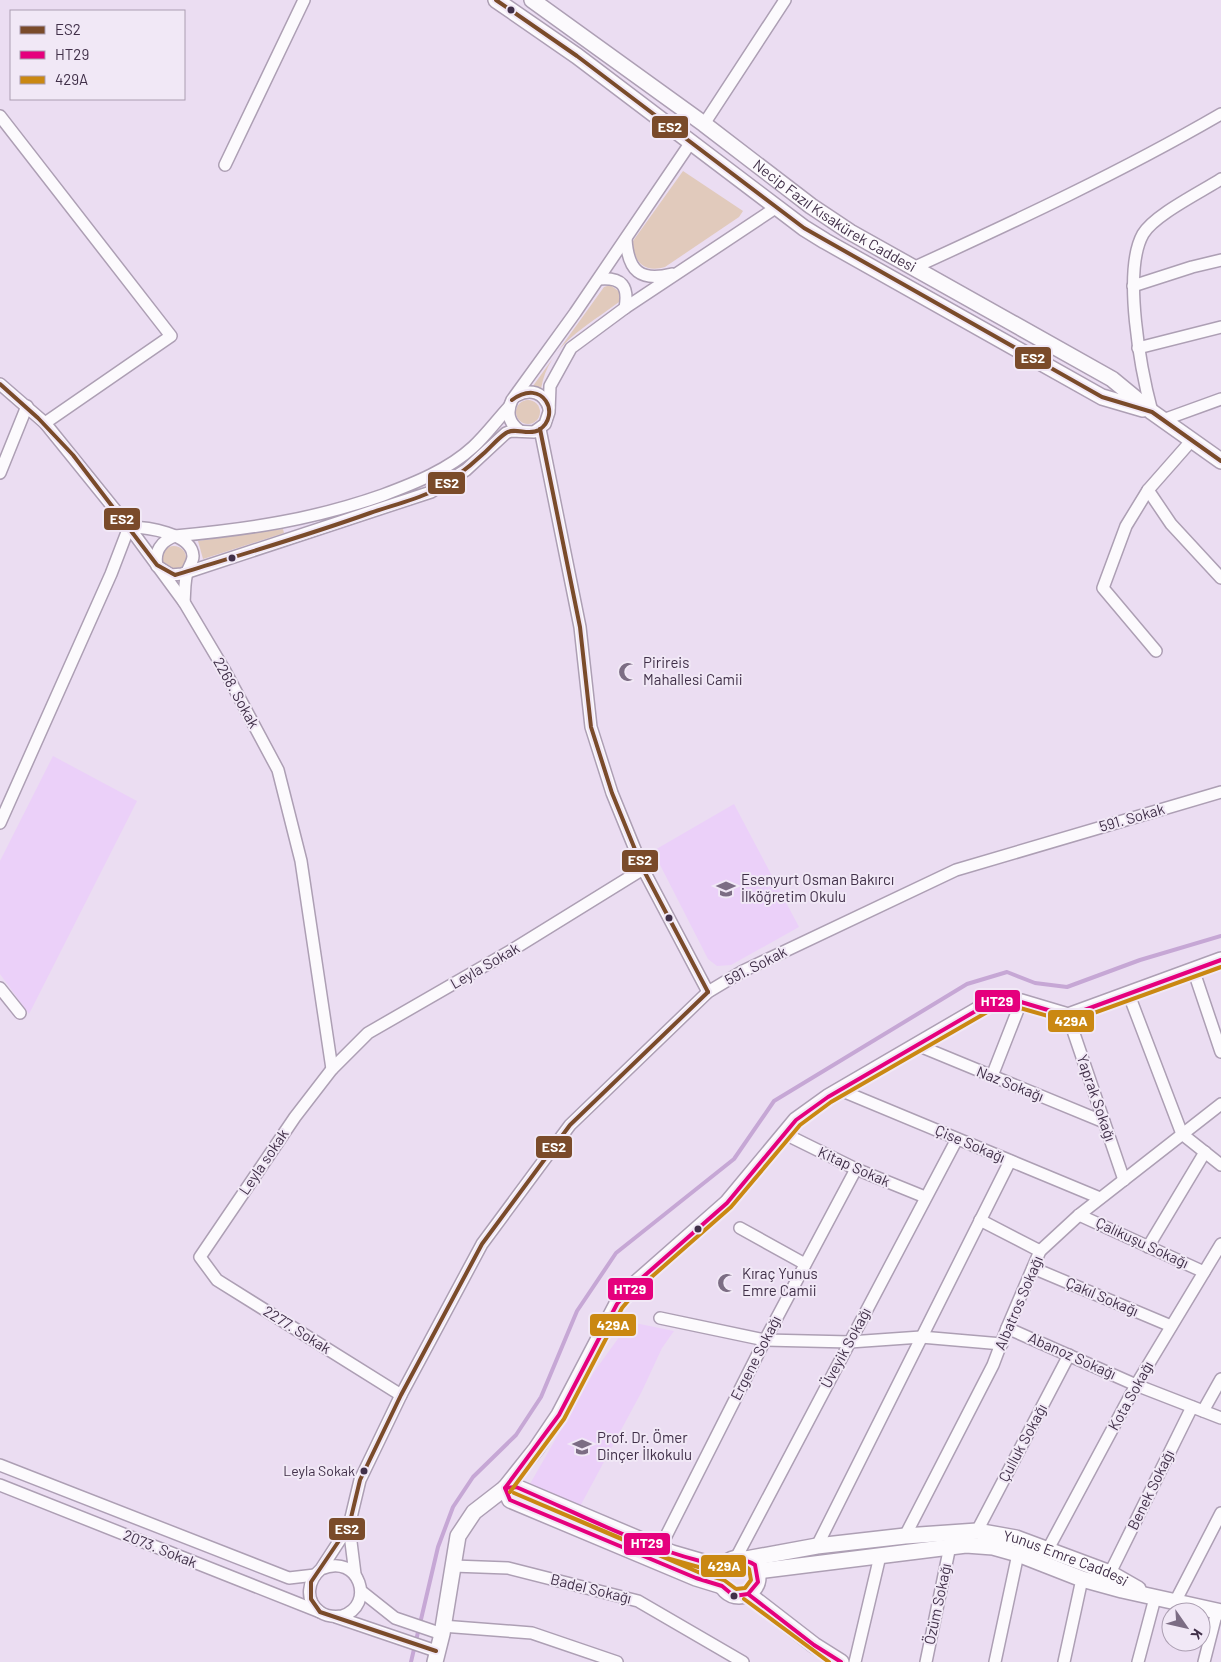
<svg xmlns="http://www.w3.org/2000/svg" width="1221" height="1662" viewBox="0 0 1221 1662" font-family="Barlow,sans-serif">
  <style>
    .built { fill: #ebd0f9 }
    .green { fill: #e1cabc }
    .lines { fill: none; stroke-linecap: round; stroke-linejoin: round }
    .stream { stroke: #c6a7d5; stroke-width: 4 }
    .street-casing { stroke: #ad9fb4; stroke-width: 14 }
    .secondary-casing { stroke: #ad9fb4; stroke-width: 18 }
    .street { stroke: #fcfafd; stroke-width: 11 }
    .secondary { stroke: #fcfafd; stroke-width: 15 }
    .bus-1-casing { stroke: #f1e8f6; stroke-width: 8 }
    .bus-2-casing { stroke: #f1e8f6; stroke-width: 8 }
    .bus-3-casing { stroke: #f1e8f6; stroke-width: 8 }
    .bus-1 { stroke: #7a4b2a; stroke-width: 4 }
    .bus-2 { stroke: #e5007d; stroke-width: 4 }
    .bus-3 { stroke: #ca8812; stroke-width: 4 }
    .bus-dot { fill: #413049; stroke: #f1e8f6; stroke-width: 2 }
    .labels { text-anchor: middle; stroke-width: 4; stroke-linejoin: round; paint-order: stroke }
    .bus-label { font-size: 14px; fill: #413049; stroke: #f1e8f6; text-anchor: end }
    .street-label { font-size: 15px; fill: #413049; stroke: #f1e8f6 }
    .poi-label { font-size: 15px; fill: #413049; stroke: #f1e8f6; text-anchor: start }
    .line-badge { stroke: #f1e8f6; stroke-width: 2 }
    .badge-label { font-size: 14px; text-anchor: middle; font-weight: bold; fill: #fff }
  </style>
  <rect width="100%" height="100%" fill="#ebddf2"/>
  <g class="built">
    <path d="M53,756l84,45 -108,213 -29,-40v-113z"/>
    <path d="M734,804l65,123 -68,38 -14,1 -9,-7 -55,-108z"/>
    <path d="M630,1322l44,9 -12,17 -20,43 -65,121 -51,-21 68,-119z"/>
  </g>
  <g class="green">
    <path d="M683,171l60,40 -4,6 -74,50c-21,6 -32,-5 -32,-26z"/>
    <path d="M610,285l10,7 -1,10c-33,25 -70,42 -78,87l-8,-3 71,-99z"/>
    <circle cx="528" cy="412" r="12"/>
    <path d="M283,529l1,4 -81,26 -5,-18z"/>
    <circle cx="174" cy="558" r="12"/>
  </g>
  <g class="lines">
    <path class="stream" d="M411,1662l27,-115 15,-40 20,-30 43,-42 25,-38 36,-86 39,-58 118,-94 40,-58 193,-117 40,-12 28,11 32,4 73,-27 81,-24"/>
    <g class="street-casing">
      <g id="street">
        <path d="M0,116l171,220 -126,87"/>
        <path d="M704,124l81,-124"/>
        <path d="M225,165l79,-165"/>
        <path d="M626,239c2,32 14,43 46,35"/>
        <path d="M913,268c105,-48 208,-96 308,-154"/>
        <path d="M1133,286l59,-19 29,-7"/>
        <path d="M625,308l152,-101"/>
        <path d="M1138,348l83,-21"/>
        <path d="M0,384l45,39 84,104 55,75 41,69 53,99 23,91 31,208"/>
        <path d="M516,396c14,-8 28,-4 33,12"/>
        <path d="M509,407c-12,13 -23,28 -36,40 -25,23 -58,36 -90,48 -71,25 -134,34 -208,41 -14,5 -21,16 -18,30l14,9 11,-1 249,-82 35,-22 40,-37 5,-2 23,1 11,-8 4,-12 1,-26 21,-38 54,-40c4,-22 -3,-31 -26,-29"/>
        <path d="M1152,412c-11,-41 -30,-141 -9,-178 11,-19 58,-42 78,-55"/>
        <path d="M1163,420l58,-21"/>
        <path d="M540,429l40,198 11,100 21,66 31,76 65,123"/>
        <path d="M520,431c-11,-8 -14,-18 -8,-31l63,-87 116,-171"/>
        <path d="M0,473l27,-67"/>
        <path d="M1148,490l23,34 50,54"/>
        <path d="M129,527c17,0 63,6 64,29 0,5 -3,9 -5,14 -4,9 -3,22 -4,32"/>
        <path d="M1156,651l-53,-63 23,-62 22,-36 44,-50"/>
        <path d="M0,823l111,-249 18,-47"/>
        <path d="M1193,969l28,83"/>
        <path d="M0,988l20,25"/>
        <path d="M1129,995l53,139 39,31"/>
        <path d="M1068,1016l56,164"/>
        <path d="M917,1045l187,77"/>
        <path d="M992,1076l29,-74"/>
        <path d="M840,1090l260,108"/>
        <path d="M785,1134l71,35 69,28"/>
        <path d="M1079,1215l125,57"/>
        <path d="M980,1220l60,31"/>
        <path d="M740,1228l65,36"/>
        <path d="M1148,1247l57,-95"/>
        <path d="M1033,1268l138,58"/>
        <path d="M660,1318l105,22 85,2 71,-5 81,7"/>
        <path d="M1007,1328l129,57 85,33"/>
        <path d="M401,1395l-184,-115 -17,-23 95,-140 37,-48 36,-36 144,-83 131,-81"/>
        <path d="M1203,1411l18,-32"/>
        <path d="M0,1465l289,113 26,-3"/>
        <path d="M0,1485l320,127"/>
        <path d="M977,1531l92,-176"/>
        <path d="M905,1536l88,-171 14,-37 33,-77 39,-36 142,-111"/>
        <path d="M817,1546l193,-385"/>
        <path d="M660,1548l105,-208 91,-171"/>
        <path d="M1047,1551l89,-166 85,-141"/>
        <path d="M736,1558l221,-419"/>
        <path d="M453,1566l55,2 130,33 105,61"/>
        <path d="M321,1569c39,-17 55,37 21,47 -7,1 -16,0 -22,-4 -16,-12 -12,-32 1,-43l28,-43"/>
        <path d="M1110,1573l82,-166"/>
        <path d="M355,1574l-6,-48 11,-46 41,-85 81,-151 88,-119 138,-133 35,-21 213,-101 265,-78"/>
        <path d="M361,1591l34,27 47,16"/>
        <path d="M1175,1602l46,-89"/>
        <path d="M336,1617l100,34"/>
        <path d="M442,1626l90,7 85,29"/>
        <path d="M855,1662l25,-106"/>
        <path d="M926,1662l24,-116"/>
        <path d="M995,1662l23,-108"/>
        <path d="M1064,1662l18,-83"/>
        <path d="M1138,1662l17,-64"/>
        <path d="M1204,1662l13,-51"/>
      </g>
    </g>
    <g class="secondary-casing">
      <g id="secondary">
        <path d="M496,0l81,56 227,172 21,13 277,156 41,12"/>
        <path id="s1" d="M532,0l172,124 107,82 39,26 262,147 40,33 69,49"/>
        <path d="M505,1488l5,12 186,78 26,8"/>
        <path d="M505,1488l11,-1 156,66 31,9h24"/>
        <circle cx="739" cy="1577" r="19"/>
        <path id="s2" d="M746,1559l71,-13 88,-10 72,-5 39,7 94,35 28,16"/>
        <path d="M758,1571l208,-26 27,2 25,7 64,25 40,11 99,22"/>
        <path d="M748,1594l66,51 27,17"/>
        <path d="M435,1662l7,-28 16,-98 16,-24 31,-24 31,-39 23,-34 58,-111 18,-20 92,-81 69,-83 32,-23 158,-92 16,-5 19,2 47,14 153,-56"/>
      </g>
    </g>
    <use href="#street" class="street"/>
    <use href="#secondary" class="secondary"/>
    <g class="bus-1-casing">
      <g id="bus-1">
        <path d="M496,0l81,56 227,172 298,169 50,15 69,49"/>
        <path d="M0,384l38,34 35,37 84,110 18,10c65,-20 131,-39 195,-62 20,-7 42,-12 61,-21 19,-10 37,-24 52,-38 7,-6 14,-15 23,-21 9,-6 23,3 33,-3 23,-15 4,-53 -27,-30"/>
        <path d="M540,429l40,198 11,100 21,66 31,76 65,123"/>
        <path d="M436,1651l-116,-39 -9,-13v-17l38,-56 11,-46 41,-85 81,-151 88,-119 138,-133"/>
      </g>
    </g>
    <g class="bus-2-casing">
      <g id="bus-2">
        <path d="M516,1487c59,25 122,58 184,74 19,5 37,-8 55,4l3,17 -10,12 -14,2 -12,-10 -26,-8 -186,-78 -5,-12z"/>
        <path d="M505,1488l54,-73 58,-111 18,-20 92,-81 69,-83 32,-23 158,-92 16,-5 19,2 47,14 153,-56"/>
        <path d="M748,1594l66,51 27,17"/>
      </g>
    </g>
    <g class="bus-3-casing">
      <g id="bus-3">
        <path d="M510,1492l54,-73 58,-111 17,-20 92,-81 69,-82 31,-23 158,-91 14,-5 17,2 49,14 152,-55"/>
        <path d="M514,1493l156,66 32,9 42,-3 5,4 2,11 -6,8 -9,1 -12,-9 -26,-8z"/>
        <path d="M744,1599l85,63"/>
      </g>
    </g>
    <use href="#bus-1" class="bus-1"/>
    <use href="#bus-2" class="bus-2"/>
    <use href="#bus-3" class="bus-3"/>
  </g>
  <defs>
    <g id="mosque-bare" transform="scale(1.5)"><path d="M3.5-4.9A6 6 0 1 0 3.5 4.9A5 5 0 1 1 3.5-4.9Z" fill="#7c6d84" stroke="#f1e8f6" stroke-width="2.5" paint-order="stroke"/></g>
    <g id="school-bare" transform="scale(1.5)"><path d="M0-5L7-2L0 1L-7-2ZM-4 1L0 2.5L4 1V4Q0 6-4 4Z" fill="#7c6d84" stroke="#f1e8f6" stroke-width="2.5" paint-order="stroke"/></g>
  </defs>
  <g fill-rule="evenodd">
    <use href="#mosque-bare" x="628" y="672"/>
    <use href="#school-bare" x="726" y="889"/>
    <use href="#mosque-bare" x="727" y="1283"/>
    <use href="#school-bare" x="582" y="1447"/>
  </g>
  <g class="bus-dot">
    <circle cx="511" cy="10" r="4.5"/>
    <circle cx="232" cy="558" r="4.5"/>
    <circle cx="669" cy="918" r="4.5"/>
    <circle cx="698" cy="1229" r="4.5"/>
    <circle cx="364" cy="1471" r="4.5"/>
    <circle cx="734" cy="1596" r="4.5"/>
  </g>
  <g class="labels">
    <g class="bus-label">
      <text x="355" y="1476">Leyla Sokak</text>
    </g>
    <g class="street-label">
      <text dy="5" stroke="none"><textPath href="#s1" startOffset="372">Necip Fazıl Kısakürek Caddesi</textPath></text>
      <text transform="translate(236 693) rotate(61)" y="5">2268. Sokak</text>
      <text transform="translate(1132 818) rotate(-16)" y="5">591. Sokak</text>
      <text transform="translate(485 966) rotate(-30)" y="5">Leyla Sokak</text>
      <text transform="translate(756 966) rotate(-27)" y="5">591. Sokak</text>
      <text transform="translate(1010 1084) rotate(22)" y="5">Naz Sokağı</text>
      <text transform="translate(1096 1098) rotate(71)" y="5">Yaprak Sokağı</text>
      <text transform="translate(970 1144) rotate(23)" y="5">Çise Sokağı</text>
      <text transform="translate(264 1162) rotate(-56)" y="5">Leyla sokak</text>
      <text transform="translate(854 1167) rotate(24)" y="5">Kitap Sokak</text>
      <text transform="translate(1142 1243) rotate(25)" y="5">Çalıkuşu Sokağı</text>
      <text transform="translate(1102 1297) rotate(23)" y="5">Çakıl Sokağı</text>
      <text transform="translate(1019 1303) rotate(-67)" y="5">Albatros Sokağı</text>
      <text transform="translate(297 1330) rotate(32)" y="5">2277. Sokak</text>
      <text transform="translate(846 1348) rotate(-62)" y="5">Üveyik Sokağı</text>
      <text transform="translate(1072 1356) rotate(24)" y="5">Abanoz Sokağı</text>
      <text transform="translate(756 1358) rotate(-63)" y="5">Ergene Sokağı</text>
      <text transform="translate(1131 1396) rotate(-61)" y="5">Kota Sokağı</text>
      <text transform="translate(1023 1443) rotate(-62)" y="5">Çulluk Sokağı</text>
      <text transform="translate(1151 1490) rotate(-64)" y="5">Benek Sokağı</text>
      <text transform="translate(160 1549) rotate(22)" y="5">2073. Sokak</text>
      <text dy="5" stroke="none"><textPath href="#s2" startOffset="326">Yunus Emre Caddesi</textPath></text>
      <text transform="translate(591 1589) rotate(14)" y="5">Badel Sokağı</text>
      <text transform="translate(938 1604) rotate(-78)" y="5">Özüm Sokağı</text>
    </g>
    <g class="poi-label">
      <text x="643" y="668">Pirireis<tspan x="643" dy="17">Mahallesi Camii</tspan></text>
      <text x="741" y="885">Esenyurt Osman Bakırcı<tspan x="741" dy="17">İlköğretim Okulu</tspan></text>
      <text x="742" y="1279">Kıraç Yunus<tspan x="742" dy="17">Emre Camii</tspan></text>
      <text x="597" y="1443">Prof. Dr. Ömer<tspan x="597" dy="17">Dinçer İlkokulu</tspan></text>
    </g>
  </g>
  <g class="line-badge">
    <rect x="651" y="115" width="38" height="24" rx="5" fill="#7a4b2a"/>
    <rect x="1014" y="346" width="38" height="24" rx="5" fill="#7a4b2a"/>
    <rect x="427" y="471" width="39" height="24" rx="5" fill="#7a4b2a"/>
    <rect x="103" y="507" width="38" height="24" rx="5" fill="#7a4b2a"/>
    <rect x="621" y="849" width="38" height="24" rx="5" fill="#7a4b2a"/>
    <rect x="974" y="989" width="47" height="24" rx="5" fill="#e5007d"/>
    <rect x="1047" y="1009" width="48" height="24" rx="5" fill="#ca8812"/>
    <rect x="535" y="1135" width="38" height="24" rx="5" fill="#7a4b2a"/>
    <rect x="607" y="1277" width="47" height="24" rx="5" fill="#e5007d"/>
    <rect x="589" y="1313" width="48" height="24" rx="5" fill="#ca8812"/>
    <rect x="328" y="1517" width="38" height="24" rx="5" fill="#7a4b2a"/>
    <rect x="623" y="1532" width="48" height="24" rx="5" fill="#e5007d"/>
    <rect x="700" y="1554" width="47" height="24" rx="5" fill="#ca8812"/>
  </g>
  <g class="badge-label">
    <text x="670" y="132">ES2</text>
    <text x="1033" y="363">ES2</text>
    <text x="447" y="488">ES2</text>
    <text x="122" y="524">ES2</text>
    <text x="640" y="865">ES2</text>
    <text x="997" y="1006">HT29</text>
    <text x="1071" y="1026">429A</text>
    <text x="554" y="1152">ES2</text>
    <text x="630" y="1294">HT29</text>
    <text x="613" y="1330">429A</text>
    <text x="347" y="1534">ES2</text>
    <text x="647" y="1548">HT29</text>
    <text x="724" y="1571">429A</text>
  </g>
  <rect x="10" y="10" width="175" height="90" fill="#f1e8f6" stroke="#ab9eb1"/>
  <rect x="20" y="26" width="25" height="8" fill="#7a4b2a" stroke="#ab9eb1"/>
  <text x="55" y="35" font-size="15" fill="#413049">ES2</text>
  <rect x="20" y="51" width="25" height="8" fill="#e5007d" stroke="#ab9eb1"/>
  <text x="55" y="60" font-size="15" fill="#413049">HT29</text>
  <rect x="20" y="76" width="25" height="8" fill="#ca8812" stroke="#ab9eb1"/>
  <text x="55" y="85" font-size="15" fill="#413049">429A</text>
  <g transform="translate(1186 1627) rotate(124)"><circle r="24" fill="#f1e8f6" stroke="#ab9eb1"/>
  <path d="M0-4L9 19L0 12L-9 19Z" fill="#7c6d84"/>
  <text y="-8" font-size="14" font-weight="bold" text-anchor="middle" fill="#413049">K</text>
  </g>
</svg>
